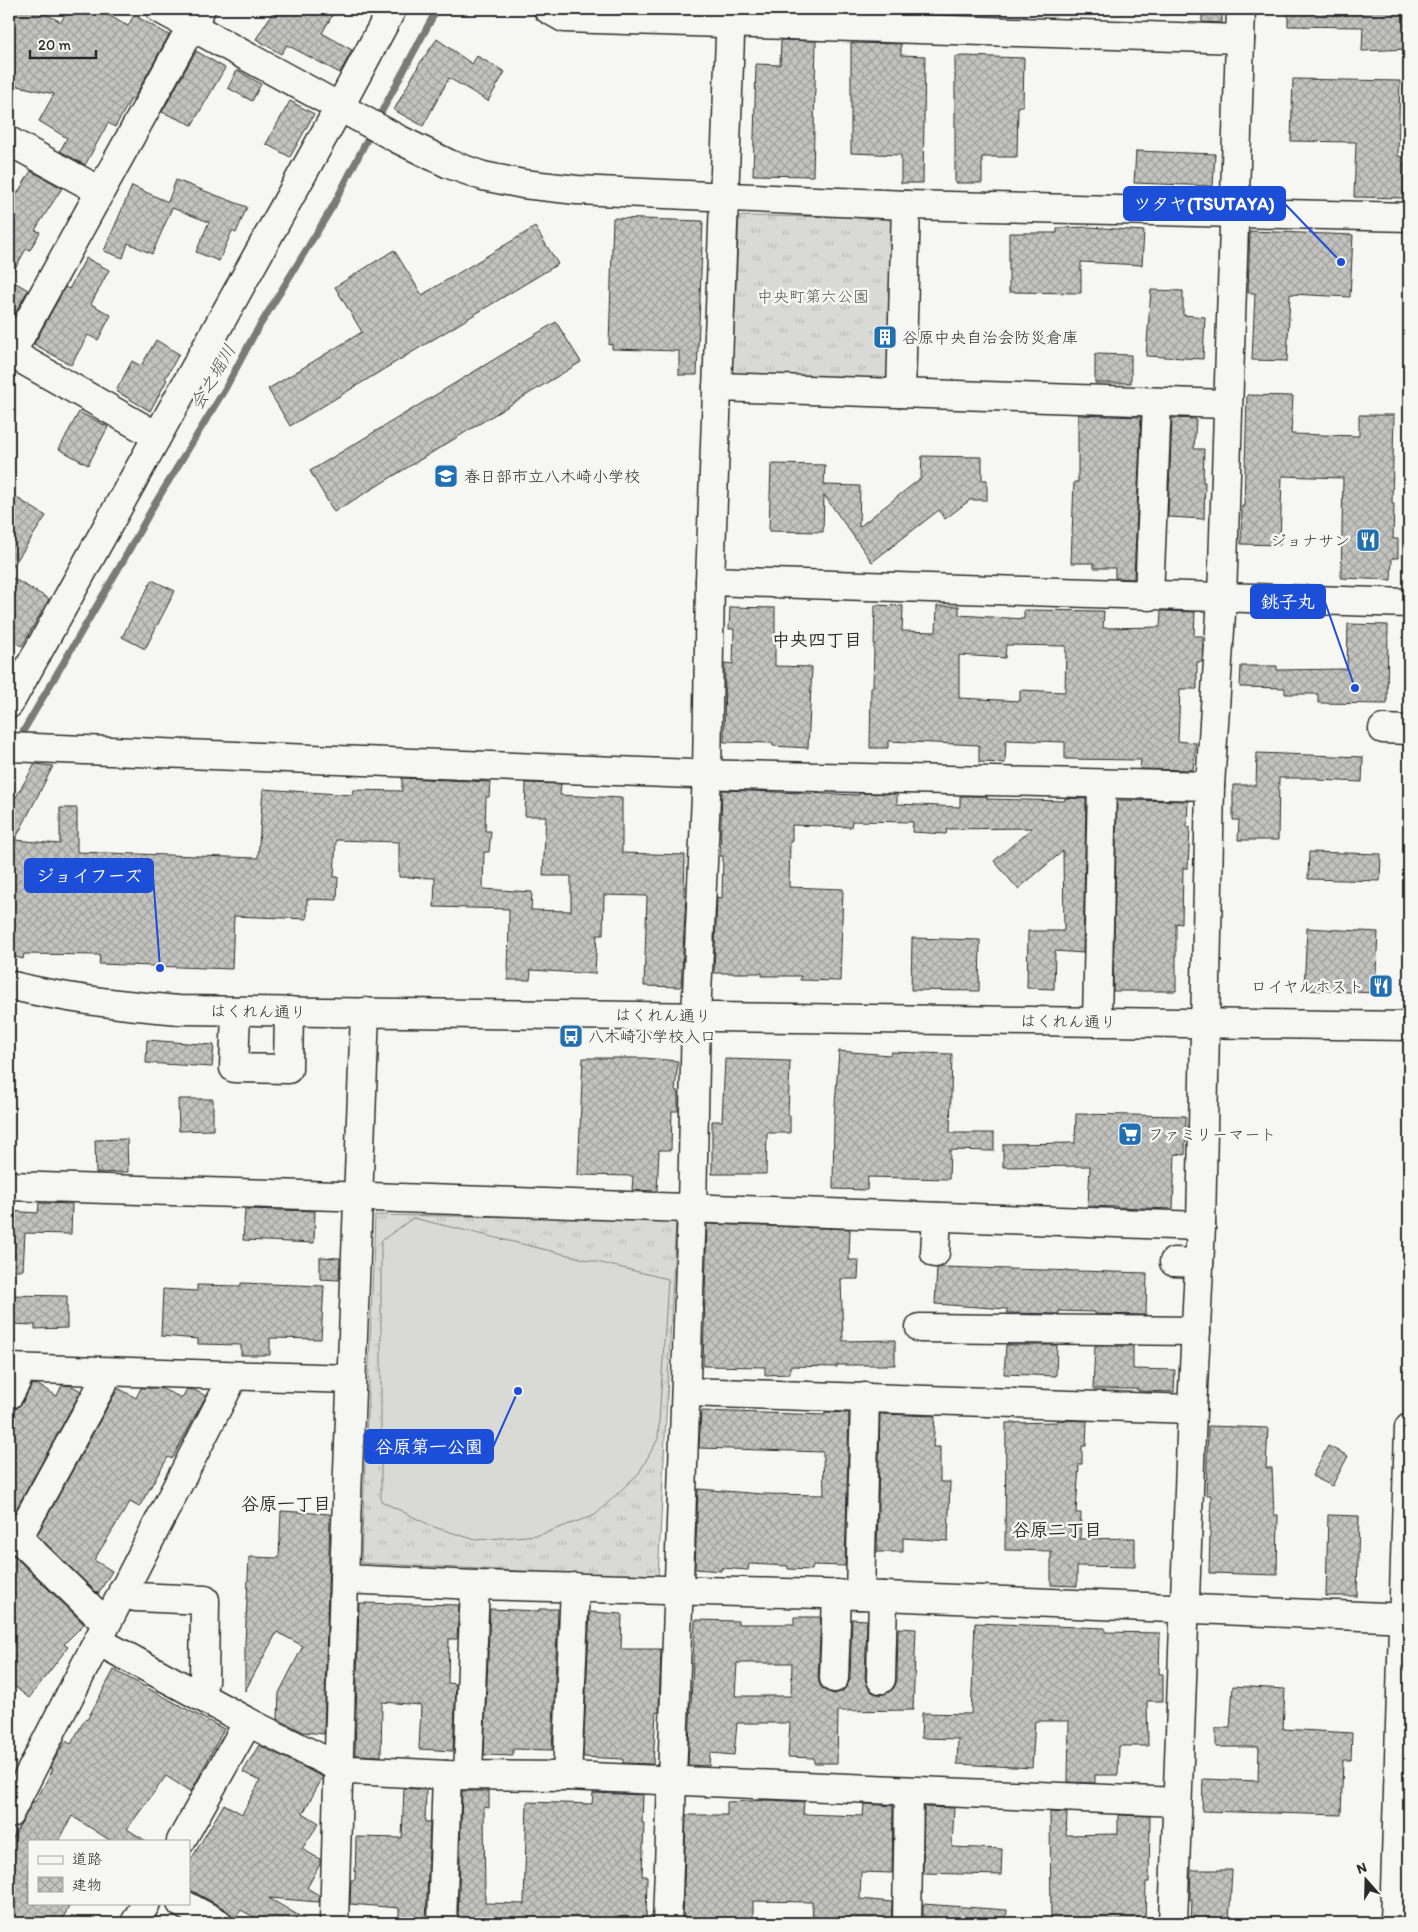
<svg xmlns="http://www.w3.org/2000/svg" width="1418" height="1932" viewBox="0 0 1418 1932" font-family="Itim,'Klee One',sans-serif">
  <style>
    .grass { fill: url(#grass-tufts); stroke: #828280 }
    .pitch { fill: #d9d9d5; stroke: #828280 }
    .lines { fill: none; stroke-linecap: round; stroke-linejoin: round }
    .stream { stroke: #7a7a78; stroke-width: 7 }
    .building { fill: url(#building-cross-hatch); stroke: #2b2b2b; fill-rule: evenodd }
    .minor-casing { stroke: #2b2b2b; stroke-width: 31 }
    .minor { stroke: #f6f6f2; stroke-width: 28 }
    .labels { text-anchor: middle; stroke-width: 5; stroke-linejoin: round; paint-order: stroke }
    .park-label { font-size: 16px; fill: #565656; stroke: #f6f6f2 }
    .poi-label { font-size: 16px; fill: #2b2b2b; stroke: #f6f6f2; text-anchor: start }
    .street-label { font-size: 16px; fill: #2b2b2b; stroke: #f6f6f2 }
    .water-label { font-size: 18px; font-style: italic; fill: #525251; stroke: #f6f6f2 }
    .neighbourhood-label { font-size: 18px; font-weight: bold; fill: #2b2b2b; stroke: #f6f6f2 }
    .leader { fill: none; stroke: #1d4ed8; stroke-width: 2 }
    .callout-dot { fill: #1d4ed8; stroke: #f6f6f2; stroke-width: 2 }
    .callout { fill: #1d4ed8; stroke: #1d4ed8; stroke-width: 2 }
    .callout-label { font-size: 18px; text-anchor: middle; font-weight: bold; fill: #fff }
  </style>
  <defs>
    <pattern id="grass-tufts" width="24" height="20" patternUnits="userSpaceOnUse" patternTransform="scale(1.25)"><rect width="24" height="20" fill="#d9d9d5"/><path d="M3 7l-1-3M5 7V3M7 7l1-3M15 17l-1-3M17 17v-4M19 17l1-3" fill="none" stroke="#babab7"/></pattern>
    <pattern id="building-cross-hatch" width="8" height="8" patternUnits="userSpaceOnUse" patternTransform="scale(1.25)"><rect width="8" height="8" fill="#c3c3c0"/><path d="M0 0l8 8M0 8l8-8" fill="none" stroke="#9f9f9c"/></pattern>
  </defs>
  <rect width="100%" height="100%" fill="#f6f6f2"/>
  <filter id="ink" filterUnits="userSpaceOnUse"><feTurbulence type="fractalNoise" baseFrequency=".02" numOctaves="2"/><feDisplacementMap in="SourceGraphic" scale="10" xChannelSelector="R" yChannelSelector="G"/><feConvolveMatrix kernelMatrix="1 2 1 2 8 2 1 2 1" color-interpolation-filters="sRGB"/></filter>
  <g filter="url(#ink)">
    <g class="grass">
      <path d="M739,216l157,1 -9,164 -155,-7z"/>
      <path d="M375,1215l301,4 -18,359 -297,-15z"/>
    </g>
    <path class="pitch" d="M413,1218l255,61 -10,160 -19,34 -44,42 -56,20 -63,5 -42,-13 -53,-26v-260z"/>
    <g class="lines">
      <g class="stream">
        <path d="M376,122l61,-113"/>
        <path d="M18,740l105,-179 31,-56 71,-116 29,-54 79,-129 38,-74"/>
      </g>
    </g>
    <g class="building">
      <path d="M9,9h27l25,13 7,-13h29l31,17 6,-11 35,20 -36,65 -2,-1 -16,28 -7,-4 -23,42 -25,-14 7,-13 -28,-17 15,-27 -45,-10z"/>
      <path d="M275,9h61l-14,24 30,17 -12,23 -53,-28 -6,9 -25,-15z"/>
      <path d="M1202,9h20v14l-20,-1z"/>
      <path d="M1288,9h121v40l-47,2 1,-24 -75,-1z"/>
      <path d="M437,39l35,25 5,-8 28,16 -17,29 -39,-23 -26,48 -29,-16 26,-47z"/>
      <path d="M781,40l35,1 -3,135 -60,-1 3,-111 24,1z"/>
      <path d="M851,43l50,1v11l24,1 -2,127h-22v-28l-50,-2z"/>
      <path d="M196,51l29,17 -33,57 -30,-13z"/>
      <path d="M963,56l61,2 -1,48h-5l-1,51h-35v26h-27v-126z"/>
      <path d="M237,70l24,14 -9,17 -24,-13z"/>
      <path d="M1293,79l107,2 -2,75 7,1 -2,41 -49,-1 2,-55 -65,-1z"/>
      <path d="M290,101l24,13 -24,43 -24,-13z"/>
      <path d="M1136,151l79,3 -2,32 -79,-3z"/>
      <path d="M31,171l31,17 -27,42 5,2 -10,18 -4,-1 -17,30 19,11 -17,31 -2,-2v-112z"/>
      <path d="M176,180l71,27 -11,26 -4,-2 -13,30 -23,-9 13,-30 -37,-14 -20,46 -24,-11 -5,15 -19,-7 28,-65 36,16z"/>
      <path d="M613,218l90,3 -6,154h-18v-24l-67,-2v-5l-3,1z"/>
      <path d="M535,227l23,37 -268,162 -22,-37 94,-57 -27,-45 59,-37 28,45z"/>
      <path d="M1089,227l55,4 -2,34 -61,-3v31l-72,-1v-59h48v-5z"/>
      <path d="M1250,231l103,4 -3,62 -60,-3 -3,67 -35,-1 3,-67h-7z"/>
      <path d="M86,258l23,12 -18,34 20,11 -13,25 -10,-5 -17,30 -37,-21 31,-57 4,2z"/>
      <path d="M1151,290l32,1v24l22,2 -2,42 -57,-3z"/>
      <path d="M556,322l25,40 -247,150 -24,-41z"/>
      <path d="M156,340l23,14 -14,25 2,1 -17,31 -34,-20 16,-30 9,5z"/>
      <path d="M1095,354l36,1v28h-36z"/>
      <path d="M1247,395l46,1 -2,38 68,2v-21h35l-2,89h2l-1,35h5v19h-6l-1,22 -50,-2 2,-100 -61,-2 -2,69 -39,-1 1,-38h2z"/>
      <path d="M79,412l29,15 -20,38 -29,-16z"/>
      <path d="M1078,415l63,2 -7,162 -19,-1v-10h-21v-5h-23l3,-81h4z"/>
      <path d="M1172,418l24,1 -2,30h10l-1,33h2l-1,37 -36,-2z"/>
      <path d="M922,456l60,1v23h5v20h-17l-25,19 -6,-9 -67,52 -48,-67 -1,37 -54,-1 2,-67 54,1 -1,20 36,1 -1,41 62,-49z"/>
      <path d="M9,493l37,23 -37,56z"/>
      <path d="M9,576l40,23 -27,47 -13,-7z"/>
      <path d="M152,580l23,11 -30,58 -23,-12z"/>
      <path d="M875,605l28,1 -1,25 34,1 1,-26h22v9l65,4v-9l80,1 -1,17 57,-1 1,-16 34,1 -1,24h9l-1,26h-5v27h-17l-2,52 18,2 -3,27 -53,-1 1,-9 -76,-1v-17l-59,-2 -1,23 -26,-1v-17l-91,-4v7h-18l1,-61h2zM1006,645l60,1 -1,46 -45,-2v11l-61,-3v-43l46,3z"/>
      <path d="M730,607l45,1v58l37,1 -4,81 -35,-2v-3l-49,-1 1,-79 8,1 1,-35h-5z"/>
      <path d="M1348,624l40,1 -1,79 -69,-1v-9h-33v-6l-45,-1 1,-21h36v4l70,-1z"/>
      <path d="M1257,753l106,4 -1,25 -44,-2v-2h-39l-1,62h-40l1,-20h-6v-35h23z"/>
      <path d="M35,764l18,2 -38,74 45,4v-36h17v44l181,6 5,-69 89,6 1,-5 49,1v-13l88,4 -1,15h-3l-1,34h6l-2,21h-5l-1,37 49,3 -1,18 40,1v-35h-28l3,-60h-21l1,-33 35,1 -1,11 62,3v55l63,2 -1,41h2l-5,91 -37,-1 3,-90 -43,-1 -1,40h-6l-2,39 -64,-4 -1,10h-22l1,-71 -75,-2 1,-29 -36,-1v-35l-63,-2 -2,37h4l-1,23 -30,-1v20l-73,-3 -2,53 -133,-5 1,-9 -76,-1 -1,5 -14,-4v-146z"/>
      <path d="M722,790l137,5v-2l38,1v10l63,3v-11h27v3l78,2v-3l21,1 -3,154 -28,-2 -1,38 -27,-1 1,-57h36l-1,-80 -45,38 -24,-28 38,-33 -85,1 -1,5 -34,-2 1,-10 -61,-1 -1,6 -59,-2v17h-2l-1,45 54,2 -3,92 -40,-1 1,-4h-39v-3h-48l3,-76 5,1 1,-42h-3z"/>
      <path d="M1117,800l71,1 -1,26h3l-2,41h-5l-1,56 -6,-1v68h-63z"/>
      <path d="M1309,852l72,2 -1,27 -72,-2z"/>
      <path d="M1307,928l71,4 -3,61 -71,-3z"/>
      <path d="M912,938l68,2 -1,51 -68,-1z"/>
      <path d="M147,1040l67,5 -2,22 -66,-4z"/>
      <path d="M839,1051l51,4 1,-3 61,2 -2,79h44v18l-44,-1 -1,29 -81,-2 -1,13 -34,-1 1,-71z"/>
      <path d="M583,1058h61l34,3 -3,30h3v20h-6l-1,39h-12l-2,41 -25,-1 1,-14 -55,-1z"/>
      <path d="M725,1059l65,2 -2,54h2v18h-23l-1,41h-54v-53h10z"/>
      <path d="M178,1099h35v31l-34,1z"/>
      <path d="M1076,1114l110,2 -1,39 -10,-1 -2,55 -85,-3 2,-40 -87,1v-23l72,-1z"/>
      <path d="M127,1139l1,33 -32,1 -1,-33z"/>
      <path d="M39,1203l33,1 -1,30 -46,-1 -2,37h-14v-59l29,2z"/>
      <path d="M245,1209l70,2 -1,32 -71,-3z"/>
      <path d="M707,1224l143,5 -1,31h10l-1,19h-17l2,62 52,-1v25h-58v2l-47,-1v8l-25,1v-8l-62,-1z"/>
      <path d="M320,1257l20,1 -1,22 -19,-1z"/>
      <path d="M941,1267l206,6 -1,42 -51,-1v-2l-36,-1v3l-52,-1v-4l-72,-5 2,-36z"/>
      <path d="M241,1283l83,3 -3,53 -51,-1v17h-29v-10l-43,-1v-5l-37,-3 2,-47 34,2v-6l44,1z"/>
      <path d="M9,1295l58,1v32l-32,1v-4l-26,-1z"/>
      <path d="M1006,1345h51l-1,31 -52,-2z"/>
      <path d="M1095,1346h38v23l42,1 -1,22 -36,-1v-2h-45z"/>
      <path d="M32,1384l6,1 19,11 5,-11 10,1 9,5 -68,124 -4,-2v-92l7,-12 7,-7z"/>
      <path d="M118,1388l18,10 5,-10h19l22,10 5,-9 7,1 12,6 -34,63 -4,-2 -29,50 -9,-5 -36,58 18,11 -14,23 -61,-59z"/>
      <path d="M701,1411l124,4v-3l24,1 -4,153 -32,-1 -1,5 -24,-1v-3l-39,-2 -1,6 -27,-2v3l-26,-2 3,-80 64,5 62,1 -1,-43 -124,-4z"/>
      <path d="M880,1414l55,2 -2,31h7v35h10l-2,59 -45,-3v14h-26z"/>
      <path d="M1057,1420l30,1 -1,25h-4v18h-3l-3,49h5l-1,26 55,-1v29l-58,-1v20l-26,-1v-34l-46,-1 1,-127 51,-1z"/>
      <path d="M1208,1426l60,2 -2,40h6l2,47h4l-1,60 -68,-2 2,-78h-5z"/>
      <path d="M1328,1446l20,10 -16,30 -20,-10z"/>
      <path d="M281,1511l49,3 -6,220 -21,-2 -25,-13 1,-26 24,-47 -26,-14 -32,59v-48l4,-86 30,1z"/>
      <path d="M1328,1515l31,1 -2,80h-31z"/>
      <path d="M10,1552l74,72 -20,20 4,3 -39,51 -20,-16z"/>
      <path d="M359,1603l100,2 -2,34h-8l-1,44 8,1 -3,67 -34,-2 2,-44 -39,-3 -1,54 -26,-1z"/>
      <path d="M490,1609l49,2v-2h19l-6,141 -39,-1v7l-29,-1z"/>
      <path d="M590,1612l32,2 -1,35h40l-2,64 -3,-1 -3,52 -30,-1v-4l-40,-2z"/>
      <path d="M794,1617h27l-3,61 2,8 6,5 7,3 9,-2 5,-6 3,-7 2,-60 15,1 -2,59 3,8 4,5 8,3 9,-3 5,-4 3,-8 1,-52 18,1 -3,81 -75,1 -1,52h-23v-5l-26,-1 2,-34h-53l-3,32 -24,-2 -1,13 -21,-1 7,-145 43,1v3h56zM737,1663h55l-1,33h-56z"/>
      <path d="M975,1623l130,5v4l55,1 -1,41h4v27h-16l1,45h-29l-1,29h-23v8l-27,-1 1,-61h-34l-3,47 -75,-4 1,-25 -37,-1 1,-25 49,1z"/>
      <path d="M114,1670l110,59 -33,63 -25,-16 -39,53 19,12h-35l-39,-25 -13,25h-30v62h42l-11,20h-51v-78l24,-44 2,1 18,-33 -3,-1 15,-27 6,3 14,-25 2,1z"/>
      <path d="M1233,1686l52,3 -2,40 69,4 -1,27h-8l-2,55 -139,-4 1,-32 55,2 1,-34h-43v-19h14z"/>
      <path d="M259,1745l64,32 -20,36 16,10 -17,26 18,10v5l-13,24 12,7v7l-50,-4 42,25h-46l-24,-13 -6,9 -10,-10 -36,-20v-26l35,-59 18,10 18,-33 -17,-9z"/>
      <path d="M404,1788l22,2 -1,32h5l-4,101h-27v-15l-49,-4 1,-24h4l1,-43 46,1z"/>
      <path d="M462,1791h27v17l-5,-1 1,96 39,1 3,-102 65,2 1,-11 50,2 -1,28h2l-2,53h5l-1,47h-188z"/>
      <path d="M770,1800l34,2 -1,12 60,2 1,-12 29,2 -1,67 -31,-1 -1,27 32,3 -1,21h-78l-1,-21 -59,-1v22h-70l3,-108h41v-13z"/>
      <path d="M924,1807l30,1 -2,39 50,2 -1,26 -78,-2z"/>
      <path d="M1050,1812l17,1 -1,22 52,-1v-19l32,1 -1,66h-3l-1,41h-94z"/>
      <path d="M1191,1870h41l-3,53h-38l1,-23h-2z"/>
      <path d="M923,1904l84,6 -1,13h-83z"/>
    </g>
    <g class="lines">
      <g class="minor-casing">
        <g id="minor">
          <path d="M160,9l238,130 51,25 34,12 40,8 54,6 329,15 503,12"/>
          <path d="M548,9l16,9 676,21"/>
          <path d="M9,141l91,50"/>
          <path d="M9,352l148,84"/>
          <path d="M9,357l192,-348"/>
          <path d="M717,387l510,17"/>
          <path d="M901,393l5,-188"/>
          <path d="M710,581l699,22"/>
          <path d="M1149,596l8,-194"/>
          <path d="M9,704l330,-596 53,-99"/>
          <path d="M1383,729l26,1"/>
          <path d="M9,747l683,27 518,12"/>
          <path d="M9,985c57,14 112,20 170,25l1230,16"/>
          <path d="M236,1011l-2,57 54,1 1,-58"/>
          <path d="M1097,1022l5,-238"/>
          <path d="M9,1186l361,11 831,29"/>
          <path d="M935,1253l2,-36"/>
          <path d="M1174,1262l25,1"/>
          <path d="M920,1328l276,3"/>
          <path d="M9,1368l342,11"/>
          <path d="M104,1372v9l-86,157 88,85"/>
          <path d="M686,1392l506,17"/>
          <path d="M9,1395l8,-15 2,-11"/>
          <path d="M344,1579l131,6 385,10 549,23"/>
          <path d="M123,1590l12,7 70,3 -1,82 -5,13"/>
          <path d="M860,1595l5,-198"/>
          <path d="M98,1641l150,81 90,45 13,3 96,5 120,1 610,26"/>
          <path d="M834,1678l3,-84"/>
          <path d="M881,1679l2,-83"/>
          <path d="M468,1775l7,-190"/>
          <path d="M567,1776l8,-189"/>
          <path d="M9,1814l219,-427 2,-11"/>
          <path d="M181,1841l67,-119"/>
          <path d="M181,1903l37,20"/>
          <path d="M135,1923l11,-20"/>
          <path d="M334,1923l10,-344 21,-567"/>
          <path d="M442,1923l5,-148"/>
          <path d="M667,1923l25,-715 4,-192 11,-242 3,-193 21,-572"/>
          <path d="M907,1923l2,-132"/>
          <path d="M1173,1923l19,-514 9,-183 9,-440 12,-188 19,-589"/>
          <path d="M1394,1923l15,-495"/>
        </g>
      </g>
      <use href="#minor" class="minor"/>
    </g>
  </g>
  <defs>
    <g id="building-square" transform="scale(1.25)"><rect x="-9" y="-9" width="18" height="18" rx="4" fill="#1f6fb2" stroke="#f6f6f2"/><path d="M-4-6H4V6H1V3H-1V6H-4ZM-2.5-4.3h1.7v1.8h-1.7ZM.8-4.3h1.7v1.8H.8ZM-2.5-1h1.7V.8h-1.7ZM.8-1h1.7V.8H.8Z" fill="#fff"/></g>
    <g id="school-square" transform="scale(1.25)"><rect x="-9" y="-9" width="18" height="18" rx="4" fill="#1f6fb2" stroke="#f6f6f2"/><path d="M0-5L7-2L0 1L-7-2ZM-4 1L0 2.5L4 1V4Q0 6-4 4Z" fill="#fff"/></g>
    <g id="restaurant-square" transform="scale(1.25)"><rect x="-9" y="-9" width="18" height="18" rx="4" fill="#1f6fb2" stroke="#f6f6f2"/><path d="M-5-6h1v4h1v-4h1v4h1v-4h1v5L-1.5 .5V6h-2V.5L-5-1ZM5-6V6H3V1.5H1.5Q1.5-4 5-6Z" fill="#fff"/></g>
    <g id="bus-square" transform="scale(1.25)"><rect x="-9" y="-9" width="18" height="18" rx="4" fill="#1f6fb2" stroke="#f6f6f2"/><path d="M-5-6H5V4H4V6H2V4H-2V6H-4V4H-5ZM-3.5-4V0h7V-4ZM-3.5 1.2v1.5H-2V1.2ZM2 1.2v1.5H3.5V1.2Z" fill="#fff"/></g>
    <g id="supermarket-square" transform="scale(1.25)"><rect x="-9" y="-9" width="18" height="18" rx="4" fill="#1f6fb2" stroke="#f6f6f2"/><path d="M-6-5.5h2.5l.6 2H6L4.5 2H-2.5L-4.4-4H-6ZM-1.5 3.2a1.3 1.3 0 1 0 .1 0ZM3 3.2a1.3 1.3 0 1 0 .1 0Z" fill="#fff"/></g>
  </defs>
  <g fill-rule="evenodd">
    <use href="#building-square" x="885" y="337"/>
    <use href="#school-square" x="446" y="476"/>
    <use href="#restaurant-square" x="1368" y="540"/>
    <use href="#restaurant-square" x="1381" y="986"/>
    <use href="#bus-square" x="571" y="1036"/>
    <use href="#supermarket-square" x="1130" y="1134"/>
  </g>
  <g class="labels">
    <g class="park-label">
      <text x="813" y="302">中央町第六公園</text>
    </g>
    <g class="poi-label">
      <text x="902" y="343">谷原中央自治会防災倉庫</text>
      <text x="464" y="482">春日部市立八木崎小学校</text>
      <text x="1350" y="546" text-anchor="end">ジョナサン</text>
      <text x="1364" y="992" text-anchor="end">ロイヤルホスト</text>
      <text x="588" y="1042">八木崎小学校入口</text>
      <text x="1148" y="1140">ファミリーマート</text>
    </g>
    <g class="street-label">
      <text transform="translate(258 1011) rotate(1)" y="6">はくれん通り</text>
      <text transform="translate(663 1015) rotate(1)" y="6">はくれん通り</text>
      <text transform="translate(1068 1021) rotate(1)" y="6">はくれん通り</text>
    </g>
    <g class="water-label">
      <text transform="translate(213 377) rotate(-60)" y="6">会之堀川</text>
    </g>
    <g class="neighbourhood-label">
      <text x="817" y="646">中央四丁目</text>
      <text x="286" y="1510">谷原一丁目</text>
      <text x="1057" y="1536">谷原二丁目</text>
    </g>
  </g>
  <path class="leader" d="M1341 262L1285 204M1355 688L1325 602M160 968L153 876M518 1391L493 1447"/>
  <g class="callout-dot">
    <circle cx="1341" cy="262" r="5"/>
    <circle cx="1355" cy="688" r="5"/>
    <circle cx="160" cy="968" r="5"/>
    <circle cx="518" cy="1391" r="5"/>
  </g>
  <g class="callout">
    <rect x="1124" y="187" width="161" height="33" rx="5"/>
    <rect x="1251" y="585" width="74" height="33" rx="5"/>
    <rect x="25" y="859" width="128" height="33" rx="5"/>
    <rect x="365" y="1430" width="128" height="33" rx="5"/>
  </g>
  <g class="callout-label">
    <text x="1204" y="210">ツタヤ(TSUTAYA)</text>
    <text x="1288" y="608">銚子丸</text>
    <text x="89" y="882">ジョイフーズ</text>
    <text x="429" y="1453">谷原第一公園</text>
  </g>
  <rect width="1418" height="1932" fill="none" stroke="#f6f6f2" stroke-width="30"/>
  <rect x="15" y="15" width="1388" height="1902" fill="none" stroke="#2b2b2b" stroke-width="2" filter="url(#ink)"/>
  <rect x="28" y="1840" width="162" height="65" fill="#f6f6f2" stroke="#a5a5a2"/>
  <rect x="38" y="1856" width="25" height="8" fill="#f6f6f2" stroke="#a5a5a2"/>
  <text x="72" y="1864" font-size="15" fill="#2b2b2b">道路</text>
  <rect x="38" y="1877" width="25" height="15" fill="url(#building-cross-hatch)" stroke="#a5a5a2"/>
  <text x="72" y="1890" font-size="15" fill="#2b2b2b">建物</text>
  <g transform="translate(1366 1880) rotate(340)" stroke="#f6f6f2" stroke-width="4" paint-order="stroke">
  <path d="M0-4L9 19L0 12L-9 19Z" fill="#2b2b2b"/>
  <text y="-8" font-size="14" font-weight="bold" text-anchor="middle" fill="#2b2b2b">N</text>
  </g>
  <path d="M30 50v8h66v-8" fill="none" stroke="#2b2b2b" stroke-width="2.5"/>
  <text x="38" y="50" font-size="15" fill="#2b2b2b" stroke="#f6f6f2" stroke-width="4" paint-order="stroke">20 m</text>
</svg>
